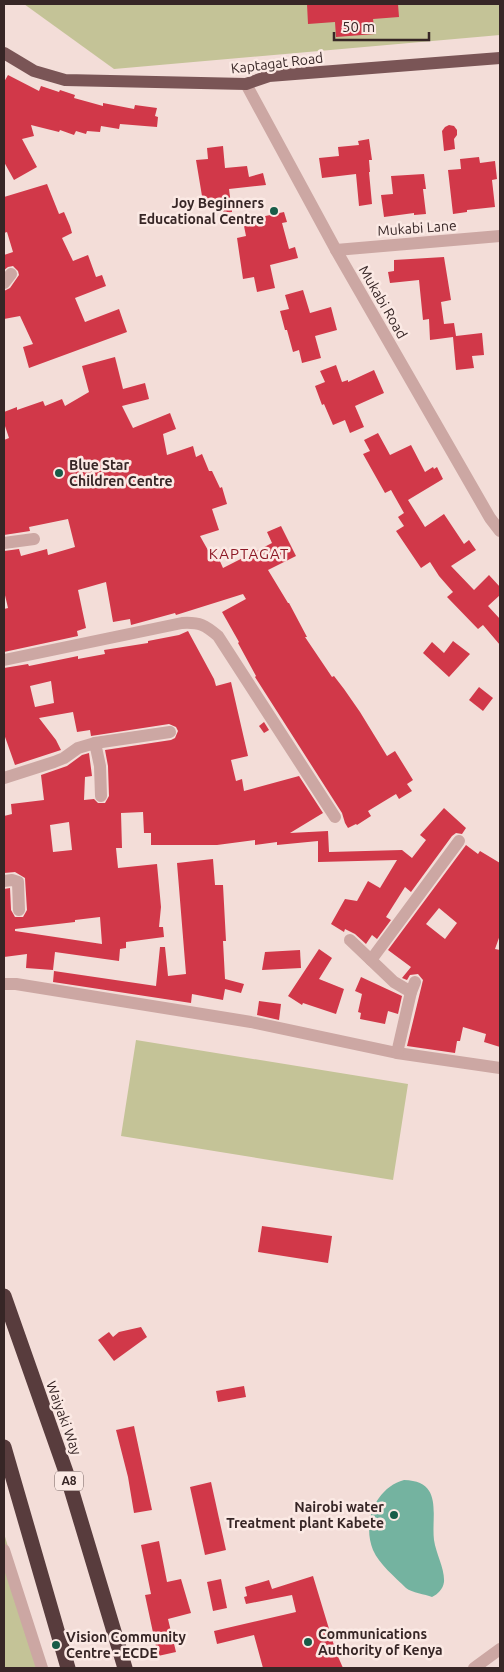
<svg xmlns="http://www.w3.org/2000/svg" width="504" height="1672" viewBox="0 0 504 1672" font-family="Ubuntu,sans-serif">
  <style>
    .green { fill: #c4c397 }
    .water { fill: #74b3a0 }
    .building { fill: #d13849; fill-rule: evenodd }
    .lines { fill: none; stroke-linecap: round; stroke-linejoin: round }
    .minor { stroke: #cca7a3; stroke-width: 12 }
    .major { stroke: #7a5556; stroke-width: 12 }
    .highway { stroke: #583c3d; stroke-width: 15 }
    .poi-dot { fill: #185c48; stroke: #fbe9e4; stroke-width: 2 }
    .labels { text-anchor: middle; stroke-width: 5; stroke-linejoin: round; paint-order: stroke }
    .shield { fill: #fbe9e4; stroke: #72605f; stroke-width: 1 }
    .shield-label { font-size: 12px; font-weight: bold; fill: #372626 }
    .street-label { font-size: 14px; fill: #372626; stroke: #fbe9e4 }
    .poi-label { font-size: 14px; font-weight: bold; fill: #372626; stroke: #fbe9e4; text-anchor: start }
    .neighbourhood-label { font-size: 15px; letter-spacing: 1px; fill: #8d1825; stroke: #fbe9e4 }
  </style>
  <rect width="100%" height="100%" fill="#f3ddd8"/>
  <g class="green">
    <path d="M24,4h476v31l-386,34z"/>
    <path d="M136,1040l272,44 -15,96 -272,-44z"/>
    <path d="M4,1533l39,135h-39z"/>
  </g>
  <path class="water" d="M404,1480c40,1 27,35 30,60 2,14 11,29 10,42 -1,7 -6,12 -12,15 -7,-3 -20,-4 -26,-9 -11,-11 -27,-24 -33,-38 -11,-27 2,-62 31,-70z"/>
  <g class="building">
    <path d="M307,4h91l1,13 -26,2 2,15 -39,3 -1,-15 -27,2z"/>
    <path d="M8,75l31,16 2,-5 18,6 1,-2 15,5 -1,3 29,8v-3l31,6 1,-4 22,3 -2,8 3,1 -1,10 -37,-3 -1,5 -18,-3 -1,6 -13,-1 -1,3 -10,-3 -2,4 -14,-5 -1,2 -28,-7 3,11 -12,3 15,28 -23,13 -10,-18v-80z"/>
    <path d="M449,125l5,1 3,4v5l-3,4 1,10 -11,2 -2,-20 3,-4z"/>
    <path d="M369,139l3,21h-3l1,12h-1l3,32 -13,2 -3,-32 -34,4 -3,-20 20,-2 -1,-9 21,-2 -1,-4z"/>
    <path d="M223,146l2,22 22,-2 2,11 14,-4 3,12 -37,4 3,23 -17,1 -1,-13 -11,2 -7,-42 12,-1 -1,-11z"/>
    <path d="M479,157l1,6 15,-2 2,18 -5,1 3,27 -28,3v2l-14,2 -5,-44 13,-1 -1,-10z"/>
    <path d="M424,174l2,15h-3l3,25 -12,1v-2l-30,4 -3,-22 12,-1 -2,-18z"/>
    <path d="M47,184l12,30 5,-2 6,14 2,7 -10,5 11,23 15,-6 8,22 6,-2 4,11 -31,12 10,24 34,-13 8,23 -98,36 -6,-21 10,-3 -13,-28 -16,3v-28l6,-3 9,-13 -1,-4 -5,-5 -5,1 -4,3v-15l9,-3 -6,-20 -3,1v-36z"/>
    <path d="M284,212l3,10 -5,1 7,26 6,-2 3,11 -28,7 5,23 -18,4 -3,-15 -11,2 -6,-41 9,-2 -3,-15z"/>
    <path d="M444,257l7,43 -10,2 3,22 10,-1 2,13 26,-3 2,22 -12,1 2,12 -18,2 -3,-33 -23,3 -1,-21 -6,1 -4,-40 -29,3 -2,-11 6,-1v-11z"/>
    <path d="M303,290l7,23 21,-6 6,23 -22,6 6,22 -19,5 -3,-13 -6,2 -6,-22h-2l-5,-19 9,-2 -4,-14z"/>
    <path d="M115,357l8,32 22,-6 4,16 -27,7 11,22 37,-15 6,16 -13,5 4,21 26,-9 3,11 6,-3 7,17h3l8,17 2,-1 5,17 -15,5 7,21 -19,6 14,25 5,-2 4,9 49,-25 -5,-11 14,-6 15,30 -28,14 20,33h1l18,34h-2l27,40 2,-1 10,13 16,23 27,44 8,-5 18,29 -6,4 5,7 -13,8 -3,-5 -28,17 3,5 -14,9 -1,-1 -8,4 -3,-5 -3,-10 -87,-136 1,-1 -18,-33 1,-1 -17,-30 24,-13 -3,-5 -67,21 -1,-2 -44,12 -1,-6 -17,3 -7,-40 -28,8 8,38 -9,3 1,5 -74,16v-43l4,-1 -4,-17v-40l15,-2 2,7 26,-7 1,6 27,-8 -7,-28 -39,8 1,4 -26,4v-95l5,-2 -5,-15v-11l13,-5v3l26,-9 2,5 17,-7 3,7 24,-14 -7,-26z"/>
    <path d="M336,365l6,17 6,-2v2l26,-12 10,23 -29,13 9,21 -14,6 -5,-13 -12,5 -9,-21 -2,1 -7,-19 10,-4 -5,-11z"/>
    <path d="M378,433l12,22 21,-10 14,27 8,-5 1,2 3,-2 6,12 -35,21 17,27 19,-13 20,30 5,-4 7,10 -25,16 23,24 15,-15 11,12v8l-12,11 12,13v26l-17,-20 -5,4 -31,-32 6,-5 -14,-16 -9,-14 -9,6 -25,-37 8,-5 -6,-9 6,-4 -13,-23 -6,3 -22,-39 7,-3 -6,-11z"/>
    <path d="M188,631l26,48 2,7 15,-4 17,74 -17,4 5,21 6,-2 2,12 55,-15 24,37 -33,20 38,-2 1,21 73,-2 10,8 14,-18 -6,-5 24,-27 22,20 -4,6 -6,-1 -4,3 -41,56 -6,-5 -19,30 5,3 -14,19 -5,-4 -6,9 -11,-10 -10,-5 -1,3 -13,-8 14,-25 12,2 11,-20 12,7 17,-28 -79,2v-21l-41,4v-3l-22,3v-5l-38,5h-66v-12h-7l-1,-21 -22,1 1,35h-6l2,20 39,-4 4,43 -2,20h4l1,10 -38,5v6l-6,1 -1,12 -64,-9 -2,18 -27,-2 1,-14 -23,3v-68l6,-1 1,22 4,7h8l4,-7 -2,-32 -10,-6 -11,1v-57l8,-2 -1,-10 33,-4 -3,-25 26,-9 15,-11 7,-2 3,23 -7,1 -1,23 10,-1 4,4h7l4,-7 -1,-30 -3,-16 66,-10 4,-2 3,-7 -2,-4 -7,-3 -78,12 -1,-6 -13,2 -4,-20 -34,6 17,22 5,10 -46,15 -11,-31v-66l24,-4 1,2 49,-10v3l27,-5 -1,-4 44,-7v-2l31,-6zM51,681l3,22 -19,4 -5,-21zM69,822l3,28 -19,2 -3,-27zM100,917l2,27 -87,-13v-2l60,-7v-2z"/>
    <path d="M453,641l17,13 -21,23 -26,-24 9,-11 12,11z"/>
    <path d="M479,687l14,11 -10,13 -14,-11z"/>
    <path d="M264,722l5,8 -5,3 -5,-7z"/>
    <path d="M466,845l12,9 2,-3 20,12v72l-5,14 5,1v97l-16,-5 2,-8 -23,-7 -3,14h-3l-2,12 -48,-7 16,-66 -5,-6 -8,1 -3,5 -5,-2 9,-11 -23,-17zM439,908l18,15 -12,16 -19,-15z"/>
    <path d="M213,859l2,26h8l3,56h-3l2,38 19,5 -3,9 -16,-4 -2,11 -31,-6 -1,9 -138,-21 1,-11 102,15 4,-39h5l3,29 18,-2 -9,-111z"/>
    <path d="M319,949l13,9 -13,21 25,10 -8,25 -33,-11 -1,2 -14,-9z"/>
    <path d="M300,950l1,18 -39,2 3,-18z"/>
    <path d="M361,977l41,19 -4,18 -10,-3 -3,13 -25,-5 1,-6 -3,-1 4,-18 -7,-3z"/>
    <path d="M259,1001l22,3 -2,16 -22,-5z"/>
    <path d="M262,1226l70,10 -4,27 -70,-11z"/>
    <path d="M141,1327l6,10 -33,24 -16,-21 11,-8 4,5 6,-5z"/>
    <path d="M244,1386l2,11 -28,5 -2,-11z"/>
    <path d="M134,1426l18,84 -18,3 -6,-36 -12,-47z"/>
    <path d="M211,1482l15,68 -21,5 -15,-68z"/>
    <path d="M159,1541l8,41 14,-3 10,34 -23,6 8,33 -18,4 -13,-61 6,-1 -10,-49z"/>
    <path d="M313,1576l23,76 7,16h-80l-9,-33 -37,9 -3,-13 82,-19 -4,-17 -46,9 -2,-7 3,-1 -2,-9 24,-7 3,9z"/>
    <path d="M221,1579l6,29 -14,3 -6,-29z"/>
  </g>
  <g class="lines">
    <g class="minor">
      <path d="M246,84l90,166 154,268 10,13"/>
      <path d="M336,250l164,-14"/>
      <path d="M4,283l7,-9"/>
      <path d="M4,543l30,-4"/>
      <path d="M4,660l178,-37c18,-1 23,2 36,13l117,181"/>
      <path d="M95,743l75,-11"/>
      <path d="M4,778l50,-16 10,-4 14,-10 17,-5 5,23 1,30"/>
      <path d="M4,881l8,-1 6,2 1,28"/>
      <path d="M350,940l44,42 17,10"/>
      <path d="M371,960l88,-119"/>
      <path d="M4,984h12l235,38 146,31 103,15"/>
      <path d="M397,1053l14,-61 4,-10"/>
      <path d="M4,1550l38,118"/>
      <path d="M474,1668l26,-19"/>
    </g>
    <path class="major" d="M4,53l30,18 31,9 181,4 23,-8 231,-18"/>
    <g class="highway">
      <path d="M4,1296l62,176 59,196"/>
      <path d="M4,1447l64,221"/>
    </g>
  </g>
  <g class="poi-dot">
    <circle cx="274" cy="211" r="5"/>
    <circle cx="59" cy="473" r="5"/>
    <circle cx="394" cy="1515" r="5"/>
    <circle cx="308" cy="1642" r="5"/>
    <circle cx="56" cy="1645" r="5"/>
  </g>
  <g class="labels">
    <rect class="shield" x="55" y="1471.5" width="28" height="19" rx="4"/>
    <g class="shield-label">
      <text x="69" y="1485">A8</text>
    </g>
    <g class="street-label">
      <text transform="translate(277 63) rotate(-7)" y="5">Kaptagat Road</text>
      <text transform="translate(417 228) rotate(-4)" y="5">Mukabi Lane</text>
      <text transform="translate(383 302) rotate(60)" y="5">Mukabi Road</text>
      <text transform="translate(64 1418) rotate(70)" y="5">Waiyaki Way</text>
    </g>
    <g class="poi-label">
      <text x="264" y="208" text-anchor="end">Joy Beginners<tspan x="264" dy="16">Educational Centre</tspan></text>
      <text x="69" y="470">Blue Star<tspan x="69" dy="16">Children Centre</tspan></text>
      <text x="384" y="1512" text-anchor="end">Nairobi water<tspan x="384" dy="16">Treatment plant Kabete</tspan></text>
      <text x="318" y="1639">Communications<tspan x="318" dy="16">Authority of Kenya</tspan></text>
      <text x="66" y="1642">Vision Community<tspan x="66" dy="16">Centre - ECDE</tspan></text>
    </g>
    <g class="neighbourhood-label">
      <text x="249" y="559">KAPTAGAT</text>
    </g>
  </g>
  <rect width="504" height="1672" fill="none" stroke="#372626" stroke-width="10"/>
  <path d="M334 32v8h95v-8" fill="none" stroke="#372626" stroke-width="2.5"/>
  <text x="342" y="32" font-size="15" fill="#372626" stroke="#fbe9e4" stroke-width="4" paint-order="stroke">50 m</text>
</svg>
